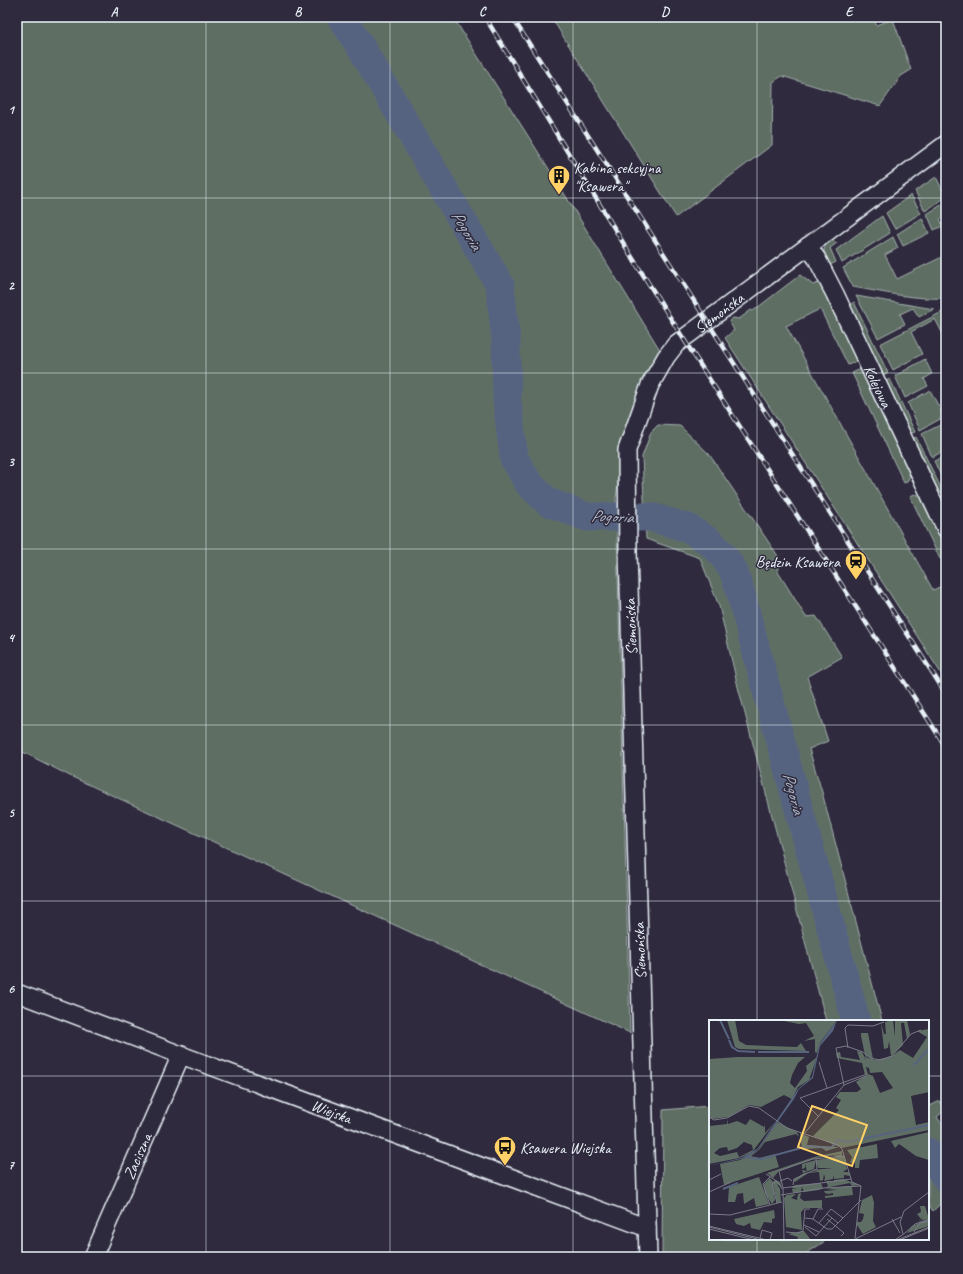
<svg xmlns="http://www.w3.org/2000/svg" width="963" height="1274" viewBox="0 0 963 1274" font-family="Caveat,sans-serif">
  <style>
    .green { fill: #5f6e64; stroke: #a4b0ae }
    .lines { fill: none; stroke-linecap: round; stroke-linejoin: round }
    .river { stroke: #576480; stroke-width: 29 }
    .minor-casing { stroke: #e8f1f8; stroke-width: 20 }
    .minor { stroke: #2f2a3d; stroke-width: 17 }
    .rail-casing { stroke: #e8f1f8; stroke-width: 4.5 }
    .rail { stroke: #2f2a3d; stroke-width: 3; stroke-dasharray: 9; stroke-linecap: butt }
    .grid { fill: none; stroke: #e8f1f8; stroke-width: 1; stroke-opacity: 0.55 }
    .labels { text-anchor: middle; stroke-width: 3; stroke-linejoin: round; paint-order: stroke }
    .poi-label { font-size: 16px; fill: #e8f1f8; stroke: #2f2a3d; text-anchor: start }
    .street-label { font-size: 16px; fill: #e8f1f8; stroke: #2f2a3d }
    .water-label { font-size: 17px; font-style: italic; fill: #aeb9c8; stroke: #2f2a3d }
    .inset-river { fill: none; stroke: #576480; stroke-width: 2 }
    .inset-road { fill: none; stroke: #797a88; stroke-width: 1 }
    .view { fill: #ffd166; fill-opacity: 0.15; stroke: #ffd166; stroke-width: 2 }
    .inset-edge { fill: none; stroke: #e8f1f8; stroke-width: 2 }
    .neatline { fill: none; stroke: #e8f1f8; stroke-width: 1.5 }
    .grid-label { font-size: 13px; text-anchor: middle; font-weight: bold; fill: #e8f1f8 }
  </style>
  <rect width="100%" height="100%" fill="#2f2a3d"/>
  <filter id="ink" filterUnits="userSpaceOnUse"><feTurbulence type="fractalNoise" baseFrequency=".025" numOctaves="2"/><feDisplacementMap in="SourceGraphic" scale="8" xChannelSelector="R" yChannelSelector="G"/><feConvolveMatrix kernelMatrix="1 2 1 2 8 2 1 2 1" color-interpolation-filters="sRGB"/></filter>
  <g filter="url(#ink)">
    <g class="green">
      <path d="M17,17h436l106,168 101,165 -37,99 -7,49 14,535 -560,-257 -53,-27z"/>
      <path d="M551,17h323l2,8 17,-6 18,51 -10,6 -21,30 -98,-30 -9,6 -1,63 -96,72z"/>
      <path d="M936,177l10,20 -21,14 -10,-20z"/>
      <path d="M911,195l10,18 -26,16 -9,-16z"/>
      <path d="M946,202v14l-6,3 3,7 -9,4 -7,-16z"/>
      <path d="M882,216l8,17 -48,30 -6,-13z"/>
      <path d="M922,218l7,15 -26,13 -6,-12z"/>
      <path d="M893,237l5,11 -13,7 12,24 49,-24v43c-29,2 -65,-6 -93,-11l-10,-19z"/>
      <path d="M831,240l6,3 -7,5 6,14 -6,3c-6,-12 -10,-16 1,-25z"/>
      <path d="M800,275l13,10 8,-3 36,79 -9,4 -28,-56 -34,17 147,264 13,-6v97l-221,-343 9,-8 -5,-9 4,-3 6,1 12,-9 2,1z"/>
      <path d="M856,296l78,13 -15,8 -6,-9 -13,6 5,10 -27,14z"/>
      <path d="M854,302l34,71 -6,3 -32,-68v-3z"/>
      <path d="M942,312l4,1v27l-11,-21 -24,13 11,22 -29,16 -13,-26z"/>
      <path d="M925,359l7,15 -8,5 4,7 -23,12 -10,-22z"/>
      <path d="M861,369l49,106 -3,7 -3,1 -52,-110z"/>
      <path d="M890,379l25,53 -5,2 -25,-52z"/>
      <path d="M930,390l14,27 -24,13 -12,-27z"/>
      <path d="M946,422v28l-14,7 -10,-23z"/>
      <path d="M658,425l22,1 29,28 69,102v16l28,45 10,-1 26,41 -35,20 21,64 -19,8 13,43 60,229h-56l-88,-334 -19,-81 -19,-48 -54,-19 -4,-82 9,-25z"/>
      <path d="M916,437l27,55 -6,2 -25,-55z"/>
      <path d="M946,456v31l-12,-26z"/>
      <path d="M915,494l6,2 25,54v6l-6,3 -30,-63z"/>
      <path d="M940,1101l5,9 -8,7 9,13v68l-13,13 -5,-7v-102l2,4z"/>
      <path d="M710,1106v133h118l-27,18h-139l1,-147z"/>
    </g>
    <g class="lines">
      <g class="river">
        <path d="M341,17l18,27 141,241 6,56 1,59 7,58 15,26 19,18 39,15h64l37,11 22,14 12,12 11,16 6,17 117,434"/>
        <path d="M928,1152l18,26"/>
      </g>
      <g class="minor-casing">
        <g id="minor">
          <path id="s1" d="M808,246l9,13 18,35 111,235"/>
          <path id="s2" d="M17,993l164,62 466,173"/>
          <path id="s3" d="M93,1257l88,-202"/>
          <path id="s4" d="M648,1257l-20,-706 -1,-101 23,-65 16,-28 10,-13 270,-200"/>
        </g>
      </g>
      <use href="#minor" class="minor"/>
      <g class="rail-casing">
        <g id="rail">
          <path d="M485,17l145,237 60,95 256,398"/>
          <path d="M512,17l434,677"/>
        </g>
      </g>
      <use href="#rail" class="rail"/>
    </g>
  </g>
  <path class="grid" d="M206,17v1240M390,17v1240M573,17v1240M757,17v1004M17,198h929M17,373h929M17,549h929M17,725h929M17,901h929M17,1076h693M928,1076h18M757,1239v18"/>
  <defs>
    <g id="building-pin" transform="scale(1.15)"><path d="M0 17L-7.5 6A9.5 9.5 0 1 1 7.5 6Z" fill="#ffd166" stroke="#2f2a3d"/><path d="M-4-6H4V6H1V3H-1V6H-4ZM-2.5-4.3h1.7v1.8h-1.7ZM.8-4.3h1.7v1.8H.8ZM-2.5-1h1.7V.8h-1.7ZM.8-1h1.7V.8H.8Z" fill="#111"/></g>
    <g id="station-pin" transform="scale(1.15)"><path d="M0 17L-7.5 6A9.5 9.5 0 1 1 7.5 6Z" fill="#ffd166" stroke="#2f2a3d"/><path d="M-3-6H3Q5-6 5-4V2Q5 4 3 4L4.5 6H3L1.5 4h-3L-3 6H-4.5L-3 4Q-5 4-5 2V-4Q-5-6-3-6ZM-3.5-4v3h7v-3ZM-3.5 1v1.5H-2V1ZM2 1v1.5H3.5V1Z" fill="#111"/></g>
    <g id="bus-pin" transform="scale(1.15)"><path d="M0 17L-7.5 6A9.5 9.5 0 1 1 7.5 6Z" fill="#ffd166" stroke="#2f2a3d"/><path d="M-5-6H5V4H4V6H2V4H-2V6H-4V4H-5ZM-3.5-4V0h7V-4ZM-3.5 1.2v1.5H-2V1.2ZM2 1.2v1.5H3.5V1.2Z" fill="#111"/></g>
  </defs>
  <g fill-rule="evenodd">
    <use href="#building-pin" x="559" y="176"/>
    <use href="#station-pin" x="856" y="561"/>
    <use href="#bus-pin" x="505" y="1147"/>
  </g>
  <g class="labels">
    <g class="poi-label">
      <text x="574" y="173">Kabina sekcyjna<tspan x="574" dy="18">"Ksawera"</tspan></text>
      <text x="840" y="567" text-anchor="end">Będzin Ksawera</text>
      <text x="520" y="1153">Ksawera Wiejska</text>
    </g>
    <g class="street-label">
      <text dy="6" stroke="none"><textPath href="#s4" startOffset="978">Siemońska</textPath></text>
      <text dy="6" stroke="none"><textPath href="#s1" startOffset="157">Kolejowa</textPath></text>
      <text transform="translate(630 627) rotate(-92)" y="6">Siemońska</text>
      <text transform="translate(639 951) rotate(-92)" y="6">Siemońska</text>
      <text dy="6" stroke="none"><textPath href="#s2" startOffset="336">Wiejska</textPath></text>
      <text dy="6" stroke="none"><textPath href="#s3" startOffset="110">Zaciszna</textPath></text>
    </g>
    <g class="water-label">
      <text transform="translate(467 230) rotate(59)" y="6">Pogoria</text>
      <text transform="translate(612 516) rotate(2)" y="6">Pogoria</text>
      <text transform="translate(794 793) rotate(75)" y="6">Pogoria</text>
    </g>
  </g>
  <g transform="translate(709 1020)">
    <rect width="220" height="220" fill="#2f2a3d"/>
    <path d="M18,0h8l4,21 7,4 51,2 4,-4 5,8 -67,-2 -4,-2zM70,0h58l-17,23 -3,10 -2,-1v-13l-11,2 10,-5 -8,-13 -7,1zM184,0l2,17v-17h12l3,14 -3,5 -3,-16h-3l2,22 -12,11 -2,-15 -1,7 -4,1 -3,-26 3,11h2l-1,-12zM220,9v63l-18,4 5,29 13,-3v8l-87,18 -29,-12 26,-26 -3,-2 5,-8 -5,-3 4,-5h17l4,-3 -5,-7 12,-8 5,2 7,17 13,-5 -11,-16 -12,1 -1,-5 -3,-1 2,7 -3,1 -3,-12 -25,-5 -1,-5 4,-1 1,5 19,3 -3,-9 5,1 4,8 -5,-24v-3h7l5,26 -8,-4 3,3 8,2 16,-4 8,-6 13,8 14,-21 -10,-6zM29,37h67l-7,6 -6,12 -2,8 5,5 12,-17 -1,-5 11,-9 -8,23 -11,7 -6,12 -8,-4 -23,12 -12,-2 -20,12 -16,2 -4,-2v-58zM19,99v5l9,-3 9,4 4,-6 14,8 1,-2v8l11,-12 -24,31 -13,6 -30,6v-38l18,-2zM35,122l8,3 1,5 -14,7 -2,-5 -17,4 -6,-3 6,-5 7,-1 1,4 9,-3zM68,102l20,10 2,5 -3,-3 -31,8 -6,8 -8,6 8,2 16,-4 4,13 -55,18 -4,-21 20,-4 18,-10zM220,112v28l-13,-4 -17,-12 -4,4 -4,-7zM91,113l9,4 -2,8 32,2 -13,4 -4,-3 -20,1zM168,124l1,14 -18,2 -1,8h-4v-6l-5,1 2,-6 -5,-7zM133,131v5h-10l9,-2 -25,4 -37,13 -6,7 -6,-5 47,-16zM135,136l3,13 -4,3h6l1,4 -6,-1v3l-10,1 -1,-4v4l-9,2 1,-3 -1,-4 -1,6 -3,1 -1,-9 -11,1 -13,9 -2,-2 11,-7 14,-2 -6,-1 21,-2h-15l-2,-8zM107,140l-2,9 -11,4 -1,-3 5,1 -2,-7v4l-3,1v-5zM50,157l10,27 -13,3 -2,-9 -10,6 -1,-11 -6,1 -2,8h-7l1,-15zM61,158l3,4 2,-2 5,2 2,5 -5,-3 3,5 1,13 -4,1 -4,-20 2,17 -3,4 -7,-11 -1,-9zM134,159l17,6 -8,1 -2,-3 -25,5 3,-2 -2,-5h8v3v-4zM112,163l2,5 -4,2 -15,2 -2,-5 -1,5 -8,1 -1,-4 5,-1h-6l4,-3zM139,166l4,1 1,8 -28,3v-4v2l8,-1v-2l-5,1 -3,-1 -1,-2 13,-1 -11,-1zM92,173l-1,5 4,3 18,-1v8h-17l-4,4 1,18 -16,-3 -2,-29 3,-3 9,-1 -5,4 6,2 1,-6zM163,175l2,8 -1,18 3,6 -13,7 -6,-9v-3h4l2,-3 1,-5 -5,-1 3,-13zM211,186h5l4,13 -7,1 -1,-3v3l-3,2 3,-3 -4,-5 4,-2zM65,190l1,8 -3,1v4l-8,-1 -4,8 -9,-2 -1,-5 -6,3 -8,-2 -2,-5zM220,199v7l-22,7 5,-7zM95,211l7,9h-14l1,-3 -10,-3z" fill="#5f6e64" fill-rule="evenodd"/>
    <path d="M128,0l-4,11 -13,15 -7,32 -14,11 -5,10 -35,49 -6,5 -12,6 -32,7 32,-8 17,-10 40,-59 14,-12 7,-32z" fill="#576480"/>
    <path class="inset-river" d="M11,0l9,19M20,20l3,7 6,4 17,1M49,32h51M205,45l15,-16M36,137l16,2 47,-13 23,2 7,-8 9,2 82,-17M14,169l15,-6"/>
    <path class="inset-road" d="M139,28l-3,-20 3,-3 25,1 11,-4M110,42l8,26M135,65l-8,-37 10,-2 17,6 7,6 10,2 12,-4 19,-22 10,-4M0,97l5,3 13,-2 22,-12 10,2 28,20 51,17 4,4 10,33 9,4M110,97l-19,-19 67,-24M95,114l40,-49 22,-9M57,154l12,8 4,7M0,160l12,-6M68,161l-5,3 5,19M71,161l8,-3 4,3M84,165l1,-6 23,-10 -1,-10M74,168l-4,-17 34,-12 31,-3M0,172l22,-10M72,175l43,-7 37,-2M61,185l-7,-21 7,-7M0,194l21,1 52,-13M118,194l11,9M96,198l8,1 14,10h5l29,-29M104,199l5,-10h5M118,199l17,14 -3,3M183,199l8,14M110,203l12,-14 12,9M95,205l15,7M0,206l58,14M0,207l52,13M96,207l11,9 16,-18M0,209l45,11M77,212l11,1 6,-2 2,-22h5M205,212l6,-9 9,-2M196,213l10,-9 14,-5M194,214l-3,-12 4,-11 25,-19M51,218l2,-8 10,3 -2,7M146,218l6,-52M75,220l-1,-52 68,-9M144,220l48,-23M186,220l10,-7M188,220l32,-13M191,220l29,-12"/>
    <path class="view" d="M103,86l55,19 -15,41 -54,-19z"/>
    <rect width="220" height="220" class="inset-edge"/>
  </g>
  <rect width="963" height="1274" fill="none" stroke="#2f2a3d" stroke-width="44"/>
  <rect x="22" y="22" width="919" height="1230" class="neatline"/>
  <g class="grid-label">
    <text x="114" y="16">A</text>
    <text x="298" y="16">B</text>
    <text x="482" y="16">C</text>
    <text x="665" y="16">D</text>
    <text x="849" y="16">E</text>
    <text x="11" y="114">1</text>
    <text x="11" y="290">2</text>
    <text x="11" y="466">3</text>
    <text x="11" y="642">4</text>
    <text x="11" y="817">5</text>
    <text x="11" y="993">6</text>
    <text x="11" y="1169">7</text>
  </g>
</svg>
